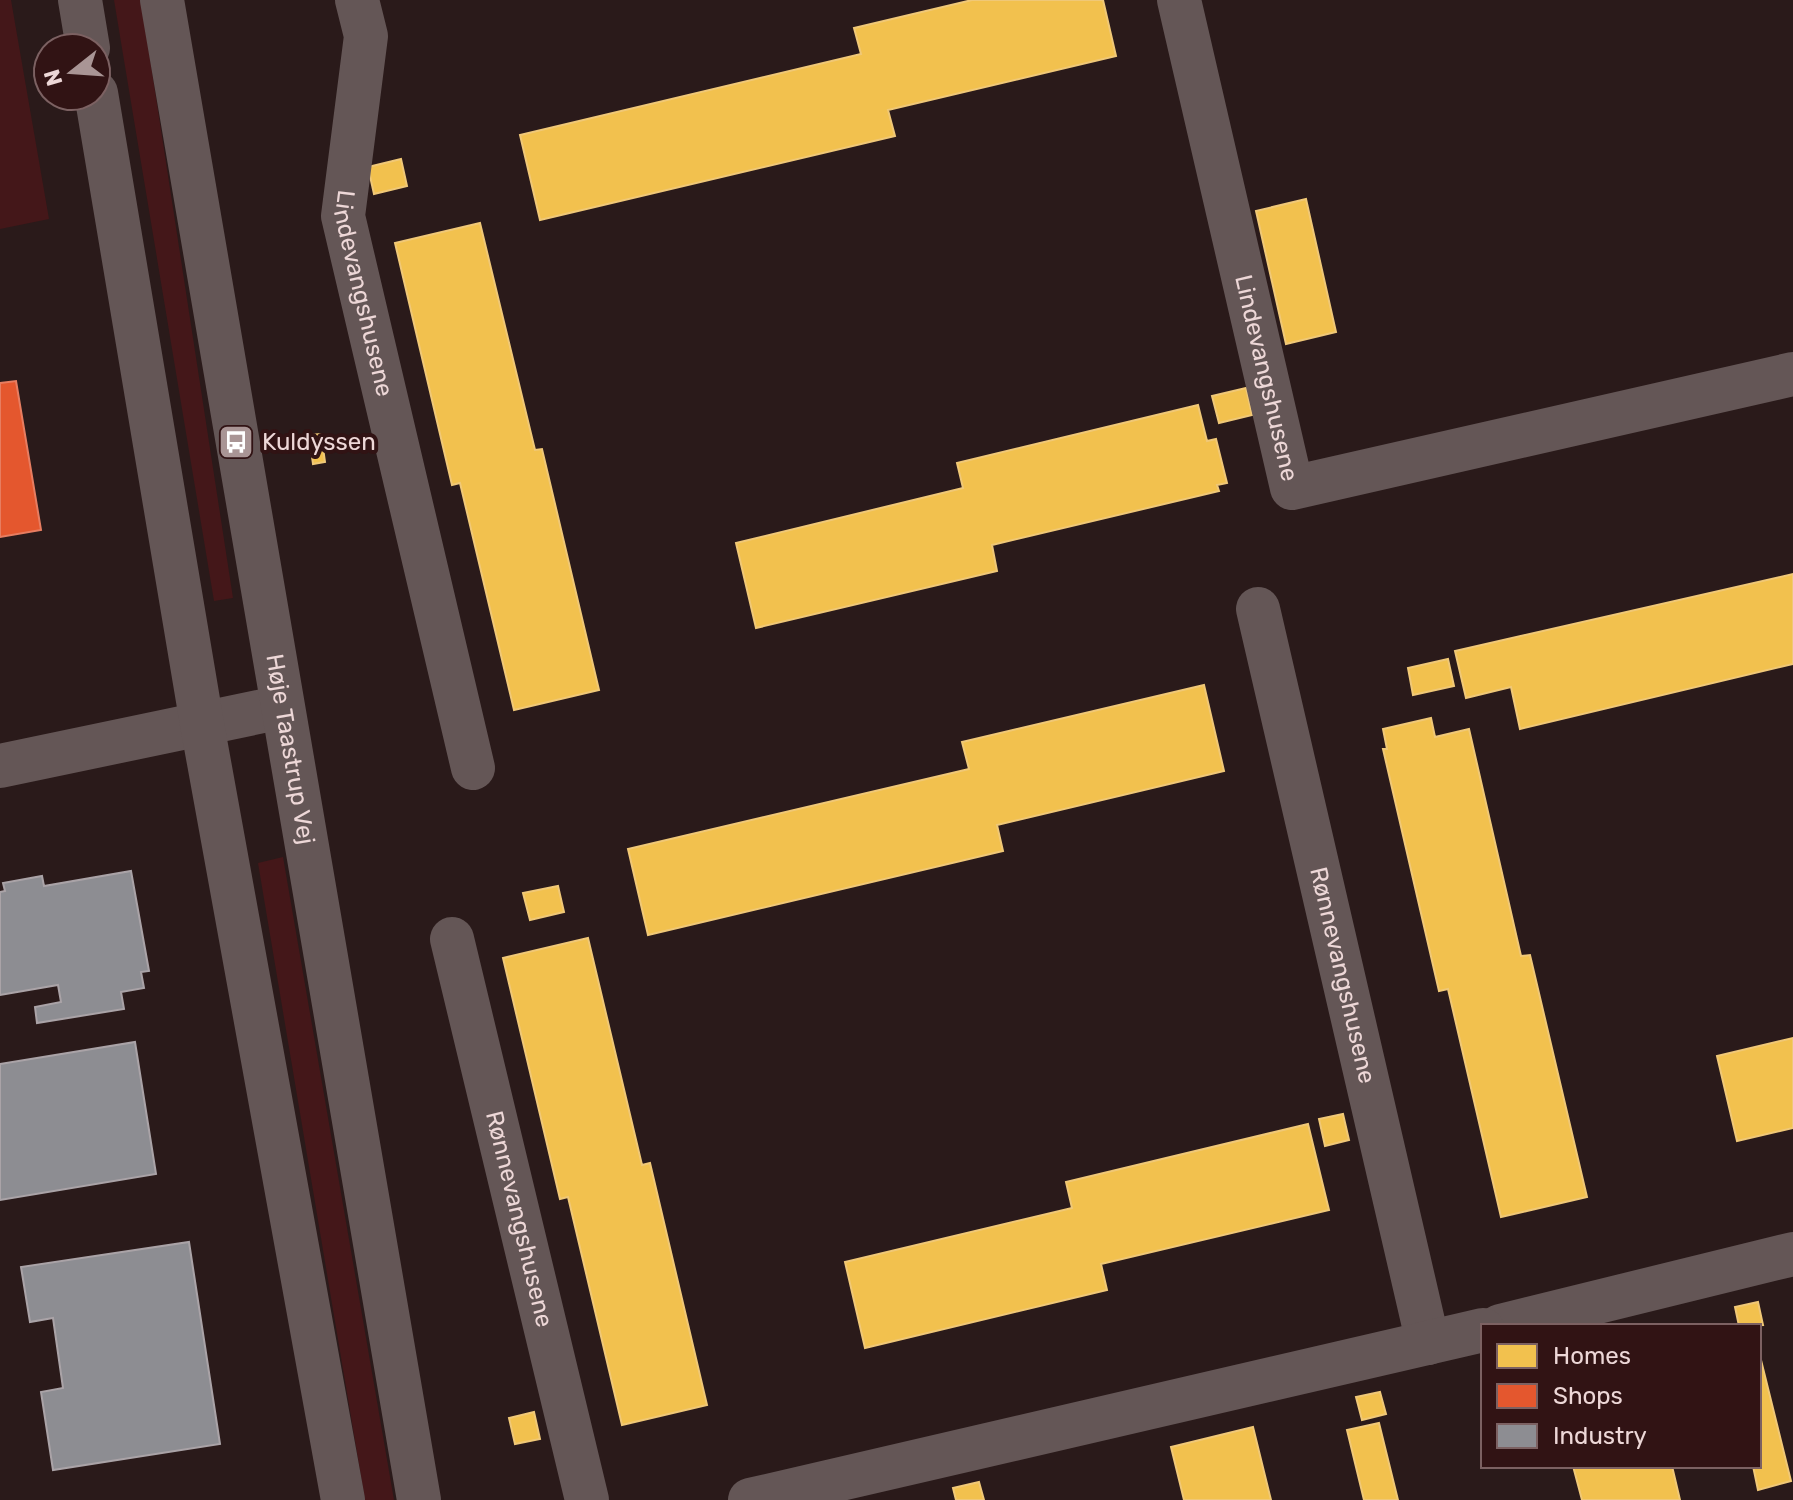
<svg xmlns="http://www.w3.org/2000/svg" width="1793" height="1500" viewBox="0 0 1793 1500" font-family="Rubik,sans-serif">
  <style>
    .green { fill: #441719 }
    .homes { fill: #f2c14e; stroke: #f0c877; stroke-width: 2 }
    .shops { fill: #e4572e; stroke: #e77d61; stroke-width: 2 }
    .industry { fill: #8d8d92; stroke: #aaa3a7; stroke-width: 2 }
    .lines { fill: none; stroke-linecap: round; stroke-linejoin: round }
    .minor { stroke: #645656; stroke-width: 44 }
    .tertiary { stroke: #645656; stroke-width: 44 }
    .labels { text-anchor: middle; stroke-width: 8; stroke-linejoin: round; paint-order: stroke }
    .street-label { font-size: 24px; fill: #edd7d7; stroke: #311314 }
    .poi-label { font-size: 24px; fill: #edd7d7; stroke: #311314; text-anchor: start }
  </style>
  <rect width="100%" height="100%" fill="#2a1a1a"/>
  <g class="green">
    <path d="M0,0h11l38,219 -49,10z"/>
    <path d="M114,0h27l92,598 -19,3z"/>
    <path d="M283,857l111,643h-29l-107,-637z"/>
  </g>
  <g class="homes">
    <path d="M972,0h131l13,56 -228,54 7,26 -355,84 -20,-85 341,-81 -7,-26z"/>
    <path d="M401,159l6,27 -33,8 -6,-27z"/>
    <path d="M1306,199l30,133 -50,12 -30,-133z"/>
    <path d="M480,223l55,227 7,-1 57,241 -85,20 -54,-227 -8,2 -57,-242z"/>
    <path d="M1246,388l6,27 -33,8 -7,-27z"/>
    <path d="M1198,405l9,36 9,-2 11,44 -10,2 2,6 -227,54 5,26 -241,57 -20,-85 227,-55 -6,-25z"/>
    <path d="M321,434l4,28 -12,2 -4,-29z"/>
    <path d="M1793,574v90l-273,65 -9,-42 -45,11 -11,-47z"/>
    <path d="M1448,659l6,27 -41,9 -5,-27z"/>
    <path d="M1204,685l20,86 -227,54 6,26 -355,84 -20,-86 341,-80 -7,-27z"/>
    <path d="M1431,718l4,19 34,-8 52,227 9,-1 57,242 -86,20 -53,-228 -9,2 -56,-242h4l-4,-20z"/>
    <path d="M558,886l6,26 -34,8 -7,-27z"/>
    <path d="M588,938l54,227 8,-2 57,242 -85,20 -54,-228 -8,2 -57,-241z"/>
    <path d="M1793,1038v90l-56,13 -20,-85z"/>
    <path d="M1343,1114l6,26 -24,6 -6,-27z"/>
    <path d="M1308,1124l21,86 -228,54 6,26 -242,58 -20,-86 227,-54 -6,-26z"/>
    <path d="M1758,1302l5,23 -24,1 -4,-19z"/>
    <path d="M1759,1352l32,129 -33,9 -5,-24h6z"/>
    <path d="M1380,1392l6,22 -24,6 -6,-23z"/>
    <path d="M534,1412l6,27 -25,5 -6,-26z"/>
    <path d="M1379,1423l19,77h-34l-17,-70z"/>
    <path d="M1253,1427l18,73h-87l-13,-53z"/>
    <path d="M1573,1466h99l8,34h-98z"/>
    <path d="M979,1482l5,18h-28l-3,-12z"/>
  </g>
  <path class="shops" d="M16,381l25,149 -41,7v-154z"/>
  <g class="industry">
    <path d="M131,871l18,100 -8,1 3,16 -23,4 3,17 -87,14 -2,-16 26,-5 -3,-17 -58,10v-103l5,-1 -2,-8 39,-7 2,10z"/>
    <path d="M135,1042l21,132 -156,26v-136z"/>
    <path d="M189,1242l31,202 -167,26 -12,-78 22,-4 -10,-70 -23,4 -9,-55z"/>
  </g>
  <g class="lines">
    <g class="minor">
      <path id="s1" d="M357,0l9,36 -23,180 130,552"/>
      <path id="s2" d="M1179,0l113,488 501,-114"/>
      <path id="s3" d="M1258,609l170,734"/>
      <path d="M0,766l282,-59"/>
      <path id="s4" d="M452,939l135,561"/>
      <path d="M1500,1326l293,-72"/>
      <path d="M750,1500l733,-170"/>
    </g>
    <g class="tertiary">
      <path d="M80,0l8,48"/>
      <path id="s5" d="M162,0l257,1500"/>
      <path d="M96,93l106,631 141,776"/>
    </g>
  </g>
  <defs>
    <g id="bus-square" transform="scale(1.8)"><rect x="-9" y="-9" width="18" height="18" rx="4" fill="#a99595" stroke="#311314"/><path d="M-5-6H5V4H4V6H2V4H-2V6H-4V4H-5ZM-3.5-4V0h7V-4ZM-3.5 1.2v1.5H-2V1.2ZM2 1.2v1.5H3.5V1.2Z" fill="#fff"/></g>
  </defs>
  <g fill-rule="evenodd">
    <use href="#bus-square" x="236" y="442"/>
  </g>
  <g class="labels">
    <g class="street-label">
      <text dy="8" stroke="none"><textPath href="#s1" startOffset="298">Lindevangshusene</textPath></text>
      <text dy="8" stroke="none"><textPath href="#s2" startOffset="388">Lindevangshusene</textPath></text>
      <text dy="8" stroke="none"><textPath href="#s5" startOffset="760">Høje Taastrup Vej</textPath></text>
      <text dy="8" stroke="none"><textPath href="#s3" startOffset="376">Rønnevangshusene</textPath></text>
      <text dy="8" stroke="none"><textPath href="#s4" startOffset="288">Rønnevangshusene</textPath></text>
    </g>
    <g class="poi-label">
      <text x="262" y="450">Kuldyssen</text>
    </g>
  </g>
  <rect x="1481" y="1324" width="280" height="144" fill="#311314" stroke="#7c6162" stroke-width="2"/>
  <rect x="1497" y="1344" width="40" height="24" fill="#f2c14e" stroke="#7c6162" stroke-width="2"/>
  <text x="1553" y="1364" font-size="24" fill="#edd7d7">Homes</text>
  <rect x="1497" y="1384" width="40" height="24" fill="#e4572e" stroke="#7c6162" stroke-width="2"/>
  <text x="1553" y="1404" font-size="24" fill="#edd7d7">Shops</text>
  <rect x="1497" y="1424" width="40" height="24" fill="#8d8d92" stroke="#7c6162" stroke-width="2"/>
  <text x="1553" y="1444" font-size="24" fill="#edd7d7">Industry</text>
  <g transform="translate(72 72) rotate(253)"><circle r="38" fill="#311314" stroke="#7c6162" stroke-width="2"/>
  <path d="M0-6L14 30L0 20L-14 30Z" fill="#a99595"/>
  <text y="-12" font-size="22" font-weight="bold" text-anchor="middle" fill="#edd7d7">N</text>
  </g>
</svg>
